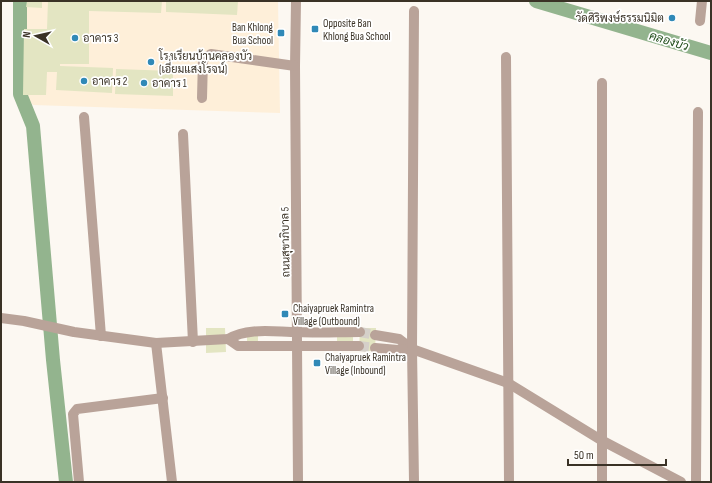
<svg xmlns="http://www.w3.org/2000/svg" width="712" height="483" viewBox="0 0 712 483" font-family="'Sofia Sans Condensed',Sarabun,sans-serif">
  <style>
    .built { fill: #feefd9 }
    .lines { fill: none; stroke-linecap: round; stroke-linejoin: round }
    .canal { stroke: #93b48e; stroke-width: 14 }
    .building { fill: #e3e5c2 }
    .minor-tunnel { stroke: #d5d0c9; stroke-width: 10; stroke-dasharray: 10 5; stroke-linecap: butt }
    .minor { stroke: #b9a399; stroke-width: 10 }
    .poi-dot { fill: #3089b7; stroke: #fff; stroke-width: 1.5 }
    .labels { text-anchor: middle; stroke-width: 3.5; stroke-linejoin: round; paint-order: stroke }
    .poi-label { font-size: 11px; fill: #3a3226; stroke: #fff; text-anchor: start }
    .street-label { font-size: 11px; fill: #3a3226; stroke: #fff }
    .water-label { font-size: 12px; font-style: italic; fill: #214e1b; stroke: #fff }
  </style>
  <rect width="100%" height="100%" fill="#fcf8f2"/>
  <path class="built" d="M25,1h253l2,112 -247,-8 -10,-10z"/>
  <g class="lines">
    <g class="canal">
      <path d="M20,1v93l13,32 20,234 13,122"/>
      <path d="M536,1l175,52"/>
    </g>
  </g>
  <g class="building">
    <path d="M27,1h15v7l-16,-1z"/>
    <path d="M48,1h114l-1,12 -72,-2v53h-29v2l53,2 -1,25 -56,-3 1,-18h-10l-1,23h-23l1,-66h23z"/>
    <path d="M166,1h72l-1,14 -71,-3z"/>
    <path d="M116,69l57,2v25l-58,-2z"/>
    <path d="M206,328h19l1,24 -20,1z"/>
    <path d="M360,328h16l-1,23h-16z"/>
    <rect x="337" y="335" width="16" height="7"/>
    <rect x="247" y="336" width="11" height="6"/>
  </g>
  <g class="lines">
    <g class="minor-tunnel">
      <path d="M360,332l15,3"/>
      <path d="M359,346l16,2"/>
    </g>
    <g class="minor">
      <path d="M296,1l-1,65 3,416"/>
      <path d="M700,21l2,-20"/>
      <path d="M506,57l3,425"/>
      <path d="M202,98l1,-39 8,-5 84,12"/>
      <path d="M84,117l17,219"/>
      <path d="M183,134l10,208"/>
      <path d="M1,318l23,3 50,11 82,11 72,-4c21,-12 46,-7 70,-7 20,1 41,0 62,0"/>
      <path d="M375,335l24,4 13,10 96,34 93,57 80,42"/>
      <path d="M228,339l10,7h121"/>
      <path d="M156,343l16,139"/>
      <path d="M375,348l23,2 14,-1"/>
      <path d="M79,482l-6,-68 4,-5 86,-11"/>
      <path d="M414,482l-2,-133 2,-338"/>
      <path d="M602,482v-399"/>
      <path d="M696,482l2,-370"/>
    </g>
  </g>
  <g class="poi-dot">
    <circle cx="672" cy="18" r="4"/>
    <rect x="311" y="25" width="8" height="8" rx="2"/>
    <rect x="277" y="29" width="8" height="8" rx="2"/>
    <circle cx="75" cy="38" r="4"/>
    <circle cx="151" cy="62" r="4"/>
    <circle cx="84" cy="81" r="4"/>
    <circle cx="144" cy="83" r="4"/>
    <rect x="281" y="310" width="8" height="8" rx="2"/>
    <rect x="313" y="359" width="8" height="8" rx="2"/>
  </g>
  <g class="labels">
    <g class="poi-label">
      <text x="664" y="22" text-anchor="end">วัดศิริพงษ์ธรรมนิมิต</text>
      <text x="323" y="27">Opposite Ban<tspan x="323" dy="13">Khlong Bua School</tspan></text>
      <text x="273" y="31" text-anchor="end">Ban Khlong<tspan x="273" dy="13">Bua School</tspan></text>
      <text x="83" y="42">อาคาร 3</text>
      <text x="159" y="60">โรงเรียนบ้านคลองบัว<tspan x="159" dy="13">(เอี่ยมแสงโรจน์)</tspan></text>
      <text x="92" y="85">อาคาร 2</text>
      <text x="152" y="87">อาคาร 1</text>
      <text x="293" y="312">Chaiyapruek Ramintra<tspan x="293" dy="13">Village (Outbound)</tspan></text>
      <text x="325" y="361">Chaiyapruek Ramintra<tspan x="325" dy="13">Village (Inbound)</tspan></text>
    </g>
    <g class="street-label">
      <text transform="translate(285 242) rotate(-91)" y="4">ถนนสุขาภิบาล 5</text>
    </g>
    <g class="water-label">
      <text transform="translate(669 41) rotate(17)" y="4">คลองบัว</text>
    </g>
  </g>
  <rect width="712" height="483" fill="none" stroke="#3a3226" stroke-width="4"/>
  <g transform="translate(36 36) rotate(278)" stroke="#ffffff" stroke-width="3" paint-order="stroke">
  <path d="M0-3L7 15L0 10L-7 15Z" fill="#3a3226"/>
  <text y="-6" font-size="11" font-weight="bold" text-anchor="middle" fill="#3a3226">N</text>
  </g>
  <path d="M568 459v6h98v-6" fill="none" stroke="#3a3226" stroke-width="2"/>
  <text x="574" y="459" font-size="12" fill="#3a3226" stroke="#ffffff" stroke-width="3" paint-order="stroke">50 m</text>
</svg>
